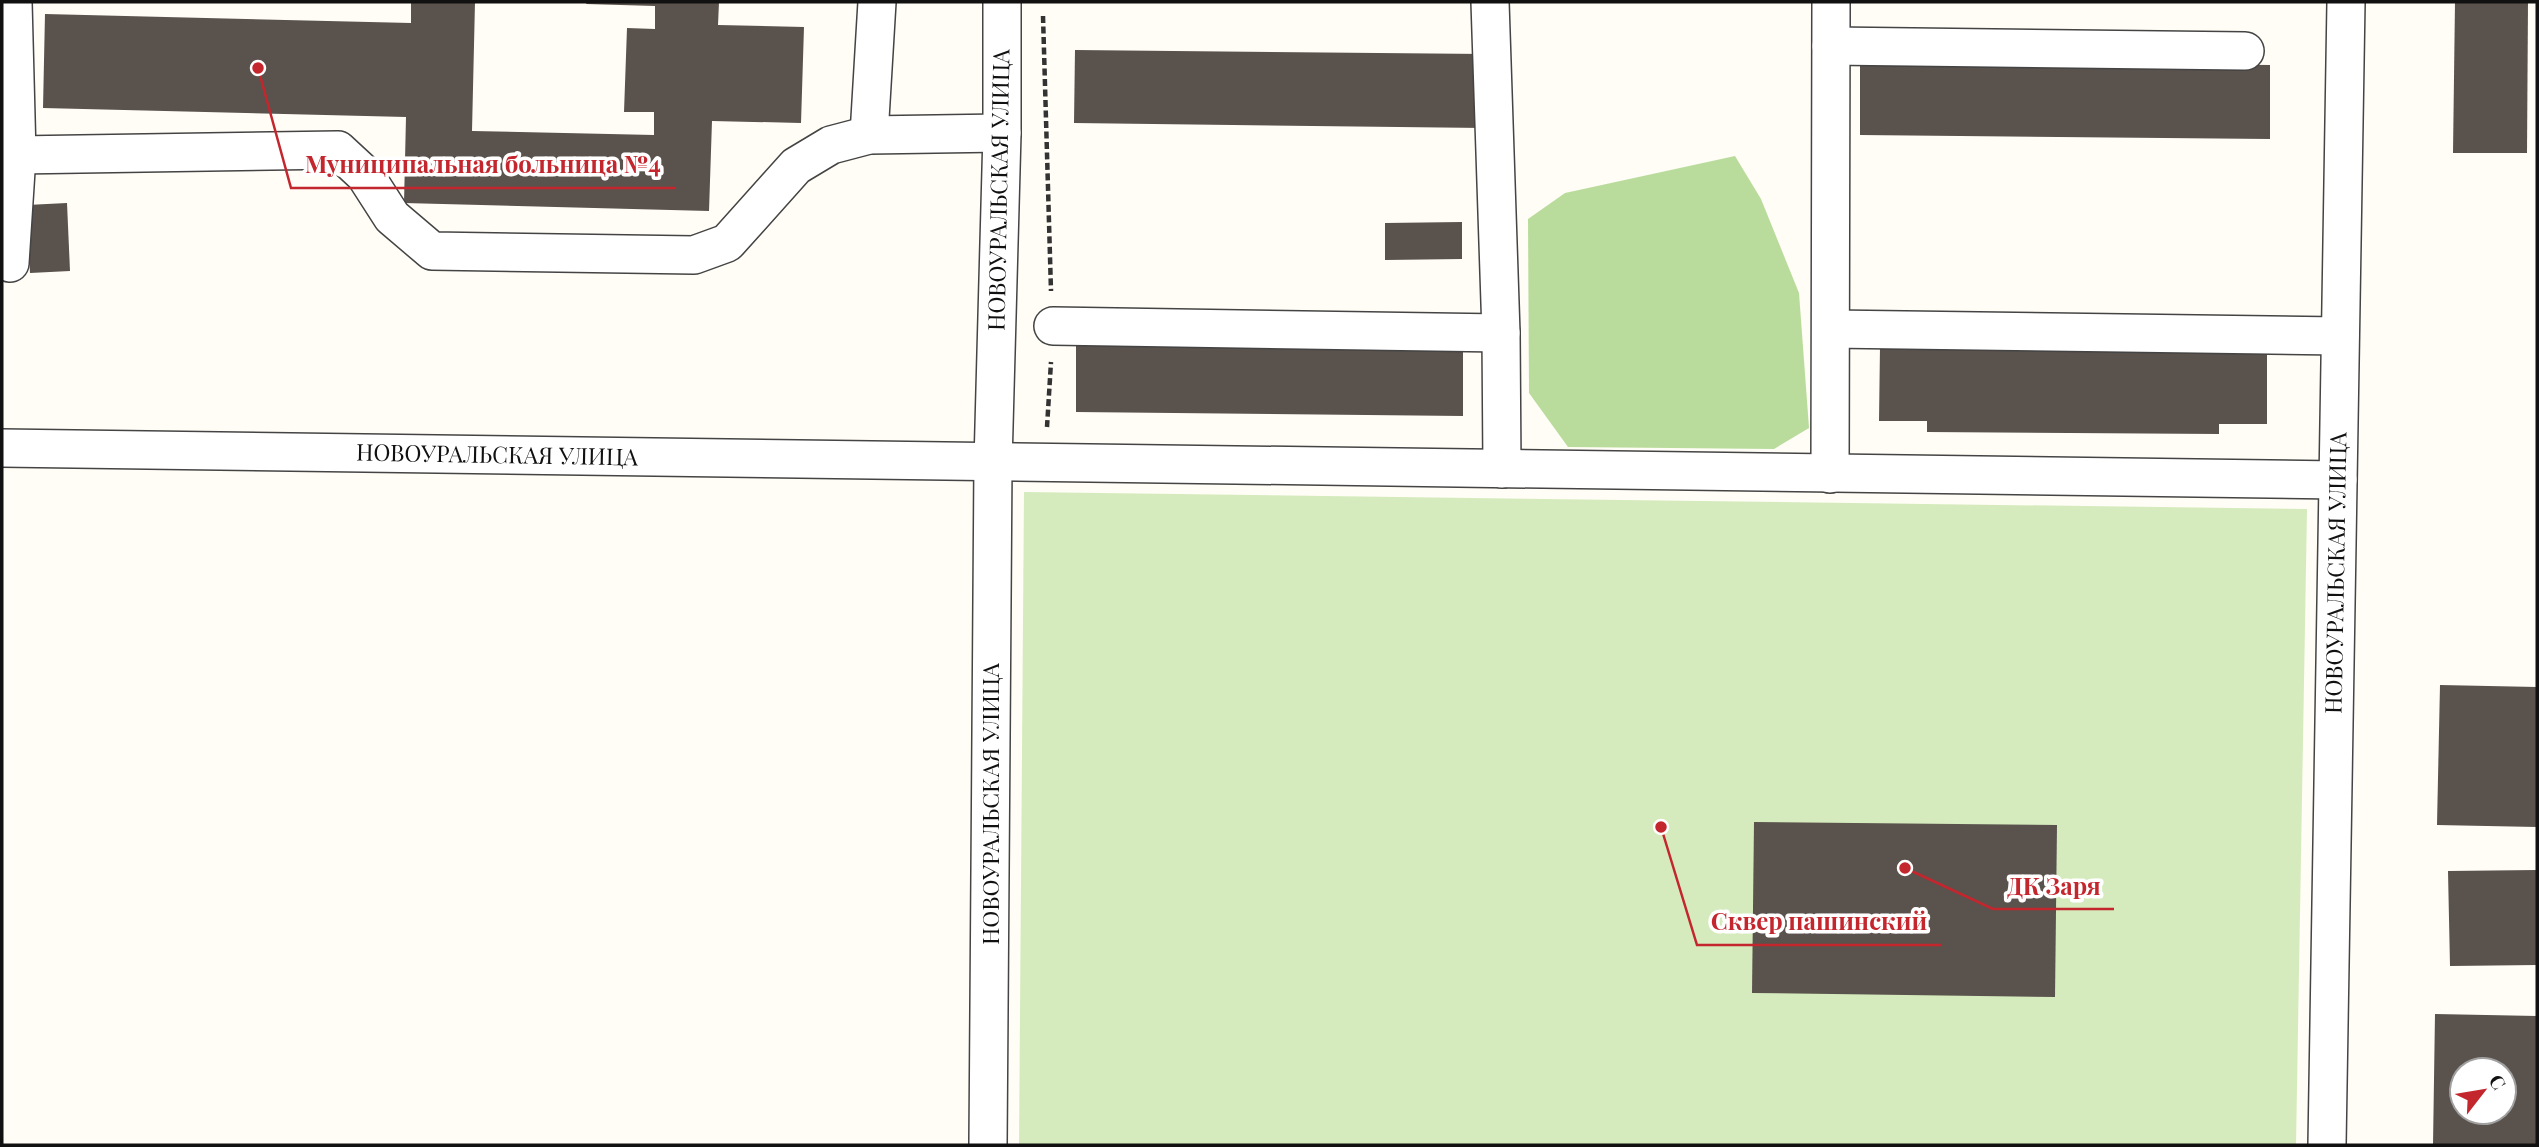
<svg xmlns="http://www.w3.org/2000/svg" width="2539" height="1147" viewBox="0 0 2539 1147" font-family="'Playfair Display',serif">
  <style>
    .green { fill: #d5ebbd }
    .forest { fill: #b9dc9c }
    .building { fill: #5a524d; fill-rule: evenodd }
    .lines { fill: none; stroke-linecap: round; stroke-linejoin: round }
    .minor-casing { stroke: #444; stroke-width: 40 }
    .path { stroke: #333; stroke-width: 4.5; stroke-dasharray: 7 3.5; stroke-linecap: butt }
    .minor { stroke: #fff; stroke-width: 37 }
    .labels { text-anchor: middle; stroke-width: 7; stroke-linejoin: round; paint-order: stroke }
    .street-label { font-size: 23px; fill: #111; stroke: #fff }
    .leader { fill: none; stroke: #c4262e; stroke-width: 2.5 }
    .callout-dot { fill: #c4262e; stroke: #fff; stroke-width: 2.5 }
    .callout-label { font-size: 24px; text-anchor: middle; font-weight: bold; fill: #c4262e; stroke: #fff; stroke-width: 7; stroke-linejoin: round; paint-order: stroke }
  </style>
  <rect width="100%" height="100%" fill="#fffdf5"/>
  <path class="green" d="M1024,492l1283,17 -11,636h-1277z"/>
  <path class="forest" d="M1735,156l26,43 38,94 10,135 -35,21 -206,-2 -39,-54 -1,-174 37,-26z"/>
  <g class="building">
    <path d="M411,2h64l-3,129 182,4v-23h-30l3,-84 28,1v-23l-69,-2 1,-2h132l-1,23 86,2 -3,96 -89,-2 -3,90 -305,-8 2,-86 -363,-9 2,-94 366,9z"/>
    <path d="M2455,2h73l-1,151h-74z"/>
    <path d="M1075,50l410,4 -1,74 -410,-5z"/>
    <path d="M1860,61l410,4v74l-410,-4z"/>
    <path d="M67,203l3,68 -40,2 -3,-68z"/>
    <path d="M1462,222v37l-77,1v-37z"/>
    <path d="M1076,339l387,3v74l-387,-4z"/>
    <path d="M1880,347l387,4v73h-48v10l-292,-2v-11h-48z"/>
    <path d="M2440,685l97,2v140l-100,-2z"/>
    <path d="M1754,822l303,3 -2,172 -303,-4z"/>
    <path d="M2537,870v95l-87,1 -2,-95z"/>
    <path d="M2435,1014l102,2v129h-104zM2462,1070h42v42h-42z"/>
  </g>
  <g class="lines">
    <g class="minor-casing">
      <g id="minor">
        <path d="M1490,2l11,331 1,136"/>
        <path d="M1831,46l414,5"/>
        <path d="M869,135l8,-133"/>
        <path d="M17,155l321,-5 27,25 27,42 40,34 262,4 33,-12 69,-77 35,-21 38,-10 133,-2"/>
        <path d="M10,263l7,-108 -4,-153"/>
        <path d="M1053,326l448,7"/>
        <path d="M1831,329l509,7"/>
        <path d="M2,448l2336,32"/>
        <path d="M1830,474l1,-472"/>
        <path d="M988,1145l5,-682 9,-330v-131"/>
        <path d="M2327,1145l19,-1143"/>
      </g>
    </g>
    <g class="path">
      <path d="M1043,16l8,275"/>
      <path d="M1047,427l4,-65"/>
    </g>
    <use href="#minor" class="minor"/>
  </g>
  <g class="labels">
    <g class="street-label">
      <text transform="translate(999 190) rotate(-89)" y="8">НОВОУРАЛЬСКАЯ УЛИЦА</text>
      <text transform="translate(497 455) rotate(1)" y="8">НОВОУРАЛЬСКАЯ УЛИЦА</text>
      <text transform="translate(2336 573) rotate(-89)" y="8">НОВОУРАЛЬСКАЯ УЛИЦА</text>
      <text transform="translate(991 804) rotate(-90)" y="8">НОВОУРАЛЬСКАЯ УЛИЦА</text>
    </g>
  </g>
  <path class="leader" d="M258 68L291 188H675M1905 868L1993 909H2114M1661 827L1697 945H1941"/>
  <g class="callout-dot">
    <circle cx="258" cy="68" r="7"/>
    <circle cx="1905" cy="868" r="7"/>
    <circle cx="1661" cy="827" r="7"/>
  </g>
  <g class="callout-label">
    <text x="483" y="173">Муниципальная больница №4</text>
    <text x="2054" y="895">ДК Заря</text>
    <text x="1819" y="930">Сквер пашинский</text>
  </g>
  <rect width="2539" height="1147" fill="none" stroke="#111111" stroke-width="7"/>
  <g transform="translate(2483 1091) rotate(59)"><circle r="33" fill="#ffffff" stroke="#a0a0a0" stroke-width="2"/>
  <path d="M0-5L12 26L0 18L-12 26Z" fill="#c4262e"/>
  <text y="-10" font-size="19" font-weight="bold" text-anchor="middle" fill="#111111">С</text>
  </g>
</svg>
